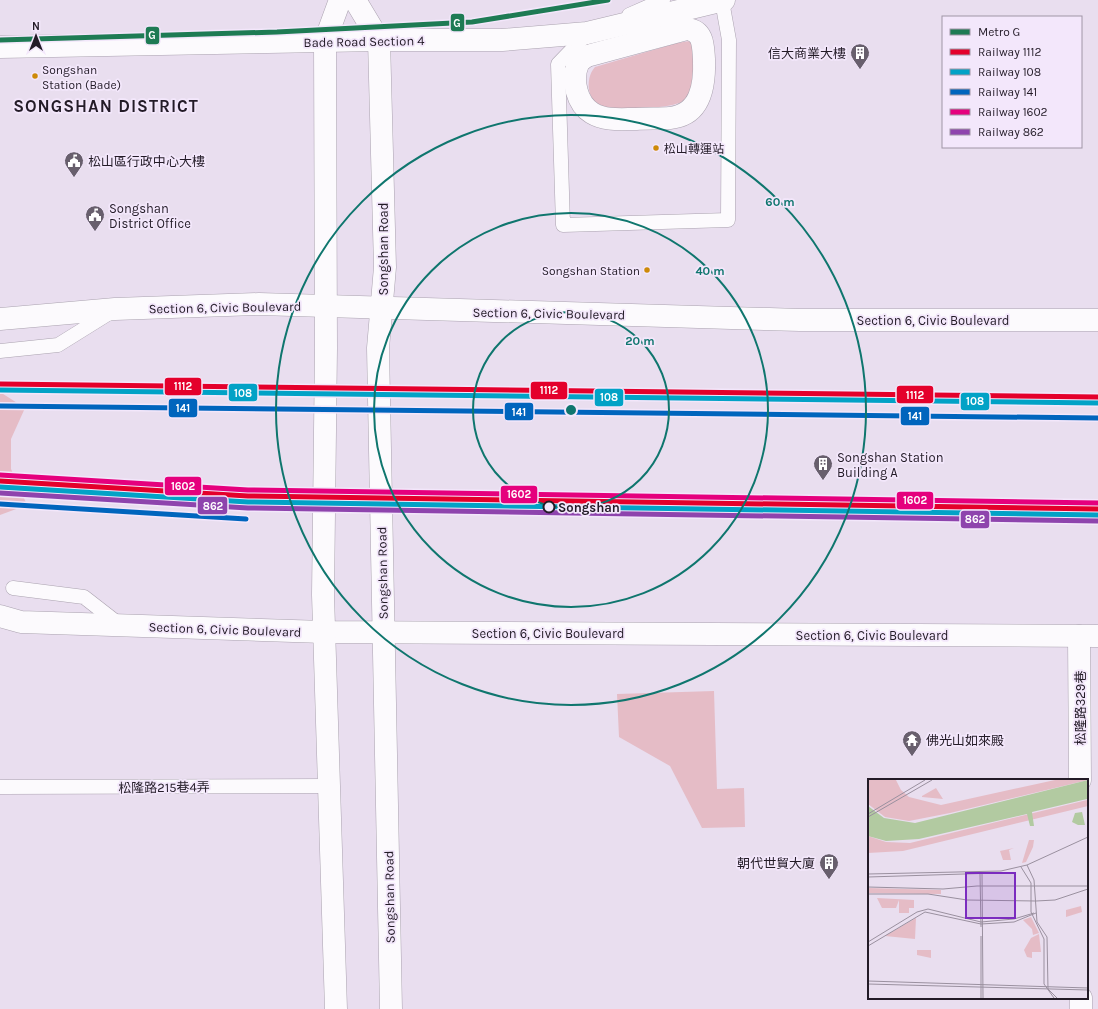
<svg xmlns="http://www.w3.org/2000/svg" width="1098" height="1009" viewBox="0 0 1098 1009" font-family="Karla,'Noto Sans TC',sans-serif">
  <style>
    .green { fill: #e5bcc6 }
    .lines { fill: none; stroke-linecap: round; stroke-linejoin: round }
    .lane-casing { stroke: #aaa2af; stroke-width: 15 }
    .street-casing { stroke: #aaa2af; stroke-width: 23 }
    .secondary-casing { stroke: #aaa2af; stroke-width: 23 }
    .lane { stroke: #fcfafd; stroke-width: 14 }
    .street { stroke: #fcfafd; stroke-width: 22 }
    .secondary { stroke: #fcfafd; stroke-width: 22 }
    .rail-1-casing { stroke: #f3e7fb; stroke-width: 8 }
    .rail-2-casing { stroke: #f3e7fb; stroke-width: 8 }
    .rail-3-casing { stroke: #f3e7fb; stroke-width: 8 }
    .rail-4-casing { stroke: #f3e7fb; stroke-width: 8 }
    .rail-5-casing { stroke: #f3e7fb; stroke-width: 8 }
    .rail-1 { stroke: #e4002b; stroke-width: 5 }
    .rail-2 { stroke: #02a2c6; stroke-width: 5 }
    .rail-3 { stroke: #0065bd; stroke-width: 5 }
    .rail-4 { stroke: #e5007d; stroke-width: 5 }
    .rail-5 { stroke: #8e44ad; stroke-width: 5 }
    .metro-1-casing { stroke: #f3e7fb; stroke-width: 8 }
    .metro-1 { stroke: #1e7b54; stroke-width: 5 }
    .ring { fill: none; stroke: #0f766e; stroke-width: 2 }
    .bus-dot { fill: #cd8a08; stroke: #f3e7fb; stroke-width: 1.5 }
    .stop-dot { fill: #f3e7fb; stroke: #231b27; stroke-width: 2 }
    .labels { text-anchor: middle; stroke-width: 3.5; stroke-linejoin: round; paint-order: stroke }
    .bus-label { font-size: 12px; fill: #231b27; stroke: #f3e7fb; text-anchor: start }
    .street-label { font-size: 13px; fill: #231b27; stroke: #f3e7fb }
    .poi-label { font-size: 13px; fill: #231b27; stroke: #f3e7fb; text-anchor: start }
    .stop-label { font-size: 13px; font-weight: bold; fill: #231b27; stroke: #f3e7fb; text-anchor: start }
    .district-label { font-size: 17px; font-weight: bold; letter-spacing: 1px; fill: #231b27; stroke: #f3e7fb }
    .inset-road { fill: none; stroke: #9a909f; stroke-width: 1 }
    .view { fill: #7b2cbf; fill-opacity: 0.15; stroke: #7b2cbf; stroke-width: 2 }
    .inset-edge { fill: none; stroke: #231b27; stroke-width: 2 }
    .centre { fill: #0f766e; stroke: #f3e7fb; stroke-width: 2 }
    .ring-label { font-size: 12px; text-anchor: middle; font-weight: bold; fill: #0f766e; stroke: #f3e7fb; stroke-width: 3.5; stroke-linejoin: round; paint-order: stroke }
    .line-badge { stroke: #f3e7fb; stroke-width: 1.5 }
    .badge-label { font-size: 11px; text-anchor: middle; font-weight: bold; fill: #fff }
  </style>
  <rect width="100%" height="100%" fill="#e9deef"/>
  <g class="green">
    <path d="M690,41l5,4c-1,17 3,45 -12,56 -8,7 -65,10 -76,8 -20,-4 -23,-30 -12,-42l82,-24z"/>
    <path d="M0,392l25,16 -14,31v30l16,36 -27,10z"/>
    <path d="M714,691l3,98 27,-1 1,39 -43,1 -32,-62 -51,-29 -2,-43z"/>
  </g>
  <g class="lines">
    <g class="lane-casing">
      <g id="lane">
        <path d="M629,15l34,-15"/>
        <path d="M589,32l-31,32 5,161 165,-5 1,-180 -7,-39"/>
        <path d="M0,351l58,-6 53,-33"/>
        <path d="M13,588l71,9 36,28"/>
        <path d="M0,787l328,-1"/>
      </g>
    </g>
    <g class="street-casing">
      <g id="street">
        <path d="M687,29c17,2 16,17 17,30 1,26 -3,56 -34,59 -11,1 -23,0 -34,1 -15,0 -31,2 -44,-6 -15,-9 -21,-33 -14,-49 1,-3 6,-6 9,-8z"/>
        <path d="M1079,636l1,144"/>
        <path d="M1081,998v11"/>
      </g>
    </g>
    <g class="secondary-casing">
      <g id="secondary">
        <path d="M355,0l24,40 6,227 -7,81 13,661"/>
        <path d="M0,47l379,-7h123l85,-7 137,-33"/>
        <path d="M0,319l115,-10 144,-5 541,16h298"/>
        <path d="M0,616l21,6 303,10 774,4"/>
        <path d="M336,1009l-13,-414 3,-247 -1,-307 15,-41"/>
      </g>
    </g>
    <use href="#lane" class="lane"/>
    <use href="#street" class="street"/>
    <use href="#secondary" class="secondary"/>
    <g class="rail-1-casing">
      <g id="rail-1">
        <path d="M0,384l1098,13"/>
        <path d="M0,481l248,15 850,13"/>
      </g>
    </g>
    <g class="rail-2-casing">
      <g id="rail-2">
        <path d="M0,390l1098,13"/>
        <path d="M0,487l248,15 850,13"/>
      </g>
    </g>
    <g class="rail-3-casing">
      <g id="rail-3">
        <path d="M0,406l1098,12"/>
        <path d="M0,504l246,15"/>
      </g>
    </g>
    <g class="rail-4-casing">
      <path id="rail-4" d="M0,475l248,15 850,13"/>
    </g>
    <g class="rail-5-casing">
      <path id="rail-5" d="M0,493l248,15 850,13"/>
    </g>
    <use href="#rail-1" class="rail-1"/>
    <use href="#rail-2" class="rail-2"/>
    <use href="#rail-3" class="rail-3"/>
    <use href="#rail-4" class="rail-4"/>
    <use href="#rail-5" class="rail-5"/>
    <g class="metro-1-casing">
      <path id="metro-1" d="M0,40l277,-8 195,-10 136,-22"/>
    </g>
    <use href="#metro-1" class="metro-1"/>
  </g>
  <g class="ring">
    <circle cx="571" cy="410" r="98"/>
    <circle cx="571" cy="410" r="197"/>
    <circle cx="571" cy="410" r="295"/>
  </g>
  <defs>
    <g id="building-pin" transform="scale(1)"><path d="M0 17L-7.5 6A9.5 9.5 0 1 1 7.5 6Z" fill="#685f6d" stroke="#f3e7fb"/><path d="M-4-6H4V6H1V3H-1V6H-4ZM-2.5-4.3h1.7v1.8h-1.7ZM.8-4.3h1.7v1.8H.8ZM-2.5-1h1.7V.8h-1.7ZM.8-1h1.7V.8H.8Z" fill="#fff"/></g>
    <g id="civic-pin" transform="scale(1)"><path d="M0 17L-7.5 6A9.5 9.5 0 1 1 7.5 6Z" fill="#685f6d" stroke="#f3e7fb"/><path d="M-.6-6.5H3V-4.5H.6V-3L4-1V1h2V6H-6V1h2V-1L-.6-3ZM-1.2 2.5V6h2.4V2.5Z" fill="#fff"/></g>
    <g id="temple-pin" transform="scale(1)"><path d="M0 17L-7.5 6A9.5 9.5 0 1 1 7.5 6Z" fill="#685f6d" stroke="#f3e7fb"/><path d="M0-6L5-2H3V0L6.5 2.5H4V6H1.5V3h-3V6H-4V2.5H-6.5L-3 0V-2H-5Z" fill="#fff"/></g>
  </defs>
  <g fill-rule="evenodd">
    <use href="#building-pin" x="860" y="53"/>
    <use href="#civic-pin" x="74" y="161"/>
    <use href="#civic-pin" x="95" y="215"/>
    <use href="#building-pin" x="823" y="464"/>
    <use href="#temple-pin" x="912" y="740"/>
    <use href="#building-pin" x="829" y="863"/>
  </g>
  <g class="bus-dot">
    <circle cx="35" cy="76" r="3.5"/>
    <circle cx="656" cy="148" r="3.5"/>
    <circle cx="647" cy="270" r="3.5"/>
  </g>
  <circle class="stop-dot" cx="549" cy="507" r="5.5"/>
  <g class="labels">
    <g class="bus-label">
      <text x="42" y="74">Songshan<tspan x="42" dy="15">Station (Bade)</tspan></text>
      <text x="664" y="153">松山轉運站</text>
      <text x="640" y="275" text-anchor="end">Songshan Station</text>
    </g>
    <g class="street-label">
      <text transform="translate(364 41) rotate(-1)" y="5">Bade Road Section 4</text>
      <text transform="translate(383 249) rotate(-90)" y="5">Songshan Road</text>
      <text transform="translate(225 307) rotate(-1)" y="5">Section 6, Civic Boulevard</text>
      <text transform="translate(549 313) rotate(1)" y="5">Section 6, Civic Boulevard</text>
      <text x="933" y="325">Section 6, Civic Boulevard</text>
      <text transform="translate(382 573) rotate(-91)" y="5">Songshan Road</text>
      <text transform="translate(225 629) rotate(2)" y="5">Section 6, Civic Boulevard</text>
      <text x="548" y="638">Section 6, Civic Boulevard</text>
      <text x="872" y="640">Section 6, Civic Boulevard</text>
      <text transform="translate(1080 708) rotate(-90)" y="5">松隆路329巷</text>
      <text transform="translate(164 787) rotate(-1)" y="5">松隆路215巷4弄</text>
      <text transform="translate(389 897) rotate(-91)" y="5">Songshan Road</text>
    </g>
    <g class="poi-label">
      <text x="846" y="58" text-anchor="end">信大商業大樓</text>
      <text x="88" y="166">松山區行政中心大樓</text>
      <text x="109" y="213">Songshan<tspan x="109" dy="15">District Office</tspan></text>
      <text x="837" y="462">Songshan Station<tspan x="837" dy="15">Building A</tspan></text>
      <text x="926" y="745">佛光山如來殿</text>
      <text x="815" y="868" text-anchor="end">朝代世貿大廈</text>
    </g>
    <g class="stop-label">
      <text x="558" y="512">Songshan</text>
    </g>
    <g class="district-label">
      <text x="106" y="112">SONGSHAN DISTRICT</text>
    </g>
  </g>
  <g transform="translate(868 779)">
    <rect width="220" height="220" fill="#e9deef"/>
    <path d="M0,1h28l5,10 8,7 32,8 114,-25h33l-138,33 -41,8 -24,-4 -17,-13zM68,9l7,11 -21,-2v-1zM219,21l1,6 -185,45 -35,2v-17l18,6 24,1zM161,61h5l-1,7 -7,15 -4,1zM146,69l-5,2 2,10h-8l-3,-9zM0,109l73,2v4l-73,-1zM9,119l37,2v8h-5v5h-10v-13l-3,8h-14zM213,127l1,6 -16,5v-7zM163,138l8,16 -6,2 -1,-6 -9,-9zM48,139l-1,21 -30,-3zM171,155l2,18h-9v6l-5,-1 -3,-7 7,-12zM49,171h14v8l-14,-3z" fill="#e5bcc6"/>
    <path d="M220,1v21l-1,-2 -55,13 2,14h-4l-3,-12 -108,25 -33,2 -18,-5v-30l16,12 31,5zM214,33l3,13h-7l-6,-3 3,-9z" fill="#b2caa1"/>
    <path class="inset-road" d="M0,35l57,-34M0,38l64,-37M159,86l7,15 3,42 10,15 1,52 9,9M153,88l10,16v29l13,27v45l10,14M114,94l1,125M0,95l133,-3 26,-6 61,-28M112,95l1,53M0,98l128,-4M0,108l75,2 34,-3h111M0,115h60l39,6 69,1 19,-1 33,-11M113,157v62M0,163l49,-30 11,-3 53,13 33,-3 20,-6M0,167l57,-34 56,12 33,-2 22,-9M0,202l220,7M0,205l220,6"/>
    <path class="view" d="M98,94h49v45h-49z"/>
    <rect width="220" height="220" class="inset-edge"/>
  </g>
  <circle cx="571" cy="410" r="6" class="centre"/>
  <g class="ring-label">
    <text x="780" y="206">60 m</text>
    <text x="710" y="275">40 m</text>
    <text x="640" y="345">20 m</text>
  </g>
  <g class="line-badge">
    <rect x="450" y="13" width="15" height="19" rx="4" fill="#1e7b54"/>
    <rect x="145" y="26" width="15" height="19" rx="4" fill="#1e7b54"/>
    <rect x="164" y="377" width="38" height="19" rx="4" fill="#e4002b"/>
    <rect x="530" y="381" width="38" height="19" rx="4" fill="#e4002b"/>
    <rect x="228" y="383" width="30" height="19" rx="4" fill="#02a2c6"/>
    <rect x="896" y="385" width="38" height="19" rx="4" fill="#e4002b"/>
    <rect x="594" y="388" width="30" height="19" rx="4" fill="#02a2c6"/>
    <rect x="960" y="392" width="30" height="19" rx="4" fill="#02a2c6"/>
    <rect x="168" y="398" width="30" height="20" rx="4" fill="#0065bd"/>
    <rect x="504" y="402" width="30" height="19" rx="4" fill="#0065bd"/>
    <rect x="900" y="406" width="30" height="20" rx="4" fill="#0065bd"/>
    <rect x="164" y="476" width="38" height="20" rx="4" fill="#e5007d"/>
    <rect x="500" y="485" width="38" height="19" rx="4" fill="#e5007d"/>
    <rect x="896" y="491" width="38" height="19" rx="4" fill="#e5007d"/>
    <rect x="197" y="496" width="31" height="19" rx="4" fill="#8e44ad"/>
    <rect x="960" y="510" width="30" height="19" rx="4" fill="#8e44ad"/>
  </g>
  <g class="badge-label">
    <text x="457" y="27">G</text>
    <text x="152" y="39">G</text>
    <text x="183" y="390">1112</text>
    <text x="549" y="394">1112</text>
    <text x="243" y="397">108</text>
    <text x="915" y="399">1112</text>
    <text x="609" y="401">108</text>
    <text x="975" y="405">108</text>
    <text x="183" y="412">141</text>
    <text x="519" y="416">141</text>
    <text x="915" y="420">141</text>
    <text x="183" y="490">1602</text>
    <text x="519" y="498">1602</text>
    <text x="915" y="504">1602</text>
    <text x="213" y="510">862</text>
    <text x="975" y="523">862</text>
  </g>
  <rect x="942" y="16" width="140" height="132" fill="#f3e7fb" stroke="#a095a6"/>
  <rect x="950" y="29" width="20" height="6" fill="#1e7b54" stroke="#a095a6"/>
  <text x="978" y="36" font-size="12" fill="#231b27">Metro G</text>
  <rect x="950" y="49" width="20" height="6" fill="#e4002b" stroke="#a095a6"/>
  <text x="978" y="56" font-size="12" fill="#231b27">Railway 1112</text>
  <rect x="950" y="69" width="20" height="6" fill="#02a2c6" stroke="#a095a6"/>
  <text x="978" y="76" font-size="12" fill="#231b27">Railway 108</text>
  <rect x="950" y="89" width="20" height="6" fill="#0065bd" stroke="#a095a6"/>
  <text x="978" y="96" font-size="12" fill="#231b27">Railway 141</text>
  <rect x="950" y="109" width="20" height="6" fill="#e5007d" stroke="#a095a6"/>
  <text x="978" y="116" font-size="12" fill="#231b27">Railway 1602</text>
  <rect x="950" y="129" width="20" height="6" fill="#8e44ad" stroke="#a095a6"/>
  <text x="978" y="136" font-size="12" fill="#231b27">Railway 862</text>
  <g transform="translate(36 36)" stroke="#f3e7fb" stroke-width="3" paint-order="stroke">
  <path d="M0-3L7 15L0 10L-7 15Z" fill="#231b27"/>
  <text y="-6" font-size="11" font-weight="bold" text-anchor="middle" fill="#231b27">N</text>
  </g>
</svg>
